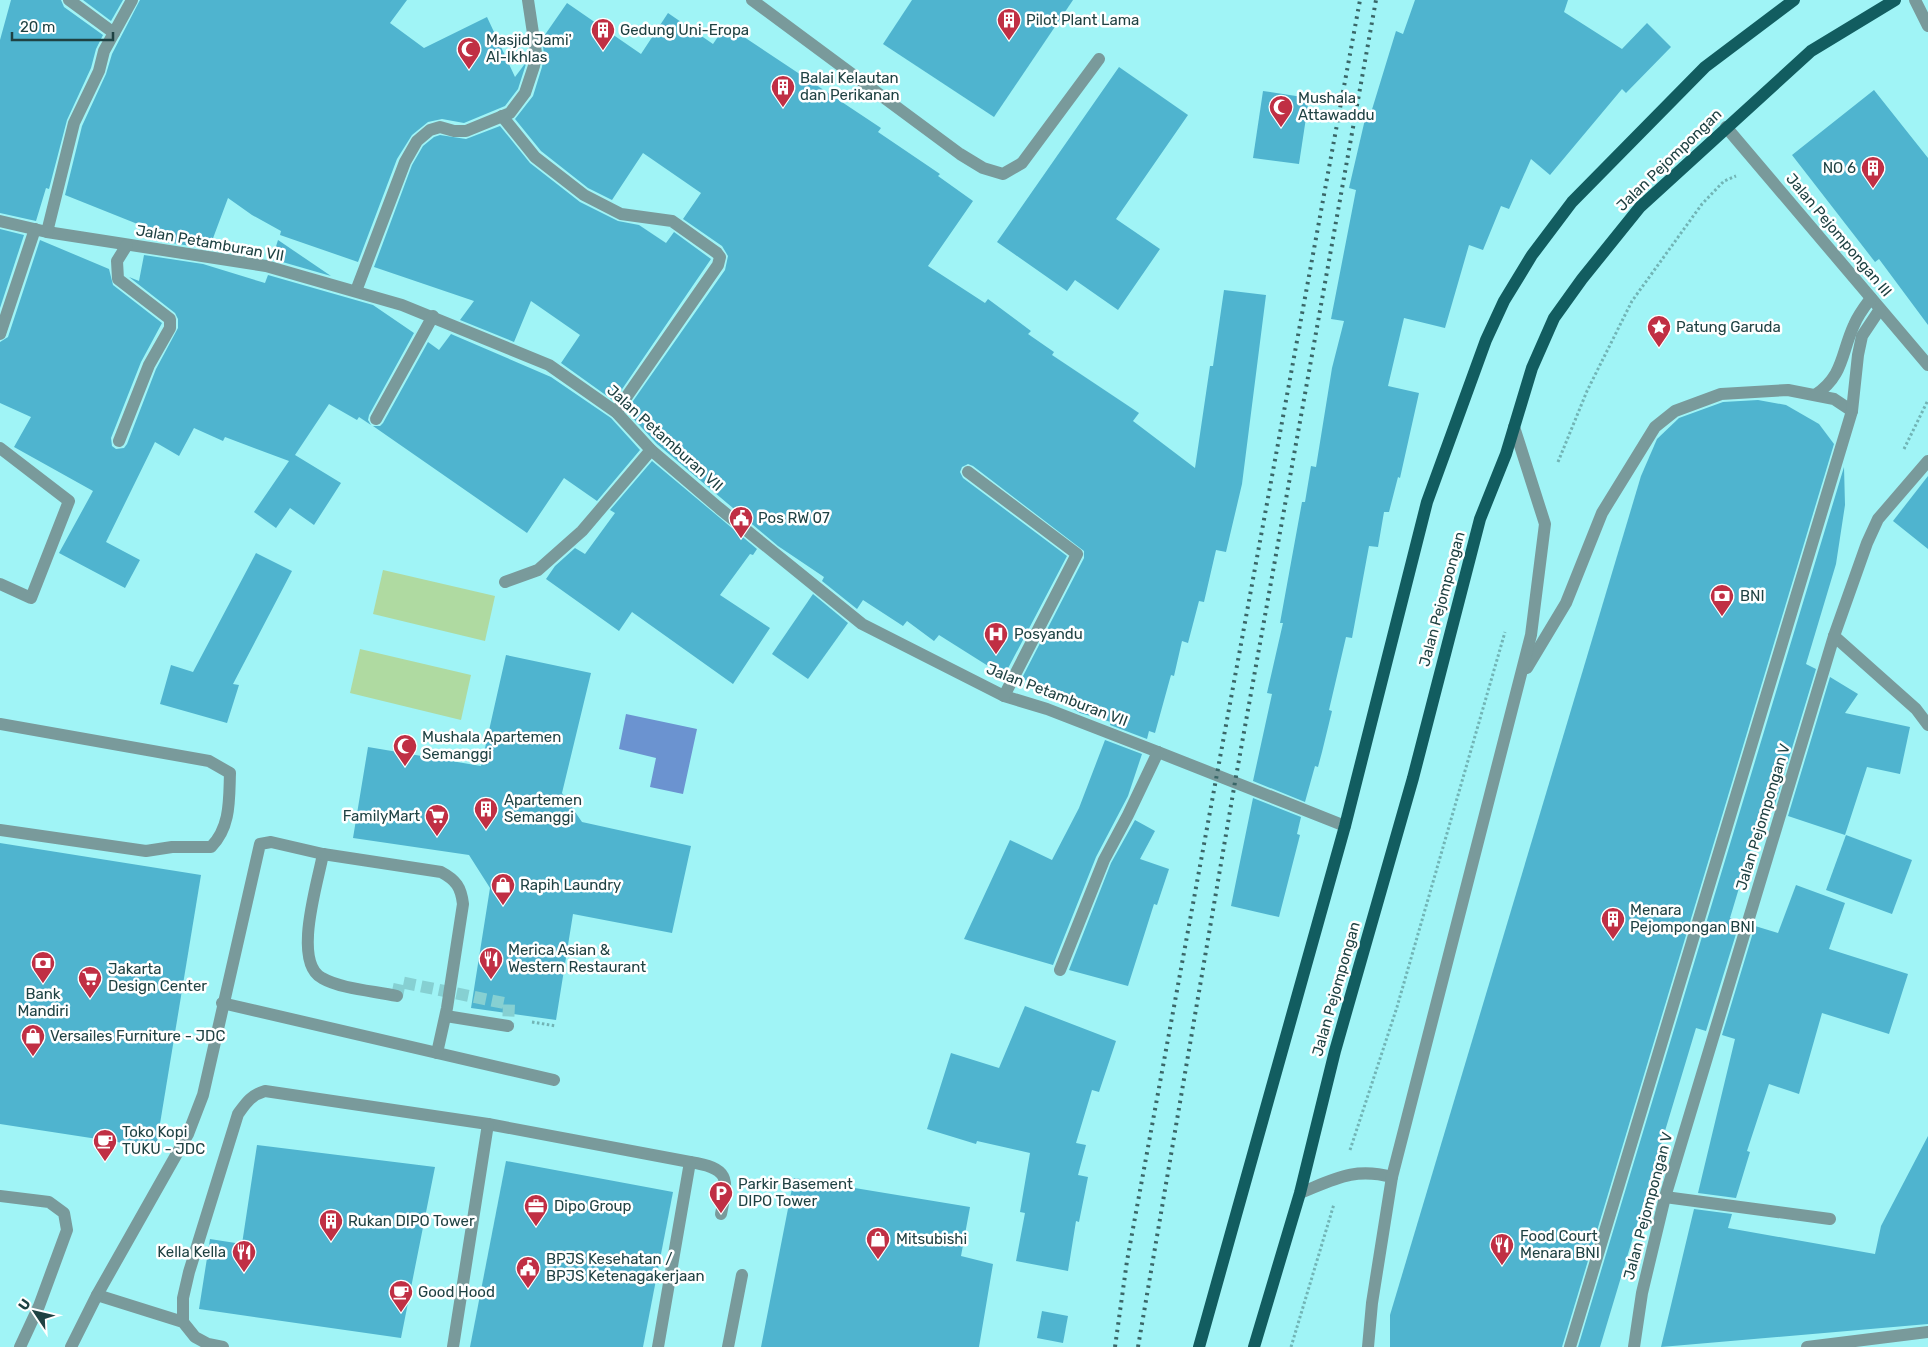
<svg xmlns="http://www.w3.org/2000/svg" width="1928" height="1347" viewBox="0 0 1928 1347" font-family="Rubik,sans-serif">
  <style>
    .green { fill: #afdaa1 }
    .water { fill: #6b93d0 }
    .building { fill: #4fb4cf }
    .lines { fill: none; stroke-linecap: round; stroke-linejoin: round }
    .minor-tunnel { stroke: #86d0d2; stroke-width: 12; stroke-dasharray: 12 6; stroke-linecap: butt }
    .path { stroke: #71b4b5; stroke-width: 3; stroke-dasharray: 2.5 2.5; stroke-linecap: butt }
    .minor { stroke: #799a9b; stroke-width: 12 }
    .major { stroke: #125d60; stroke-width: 12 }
    .rail { stroke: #3a6768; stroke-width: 4; stroke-dasharray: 2.5 5; stroke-linecap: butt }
    .labels { text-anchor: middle; stroke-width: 5; stroke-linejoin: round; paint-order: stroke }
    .poi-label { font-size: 15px; fill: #1f4243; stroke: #fff; text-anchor: start }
    .street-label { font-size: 15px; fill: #1f4243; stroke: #fff }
  </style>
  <rect width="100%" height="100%" fill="#a0f4f6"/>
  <g class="green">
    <path d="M383,570l112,26 -10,45 -112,-27z"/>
    <path d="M360,649l111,26 -10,45 -111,-27z"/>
  </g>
  <path class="water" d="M626,714l71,15 -14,65 -33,-7 6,-29 -37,-9z"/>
  <g class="building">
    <path d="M11,0h50l3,7 39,28 -7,14 -5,19 -24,52 -18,69 -3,-1 -10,33 -36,-8v-173z"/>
    <path d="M83,0h40l-12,21z"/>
    <path d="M140,0h267l-17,23 34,25 63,-31 28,60 12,-16 -1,3 -8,25 -13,17 -41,17 -22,-4 -14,3 -16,13 -15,24 -39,103 -78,-27 1,-4 -29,-16 -24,-17 -19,51 -61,-10 2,-10 -85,-34 17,-69 24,-52 6,-20z"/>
    <path d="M912,0h161l-79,117 -111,-73z"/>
    <path d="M1415,0h153l-4,12 58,37 25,-26 24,24 -45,46 -4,-4 -72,86 -19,-16 -22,50 -8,-3 -18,44 -14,-5 -24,83 -41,-10 -16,68 31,7 -19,85 -2,-1 -9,35h-5l-6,35 -9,-1 -17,92 -6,-1 -17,73 3,1 -10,41 -4,15 -3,-1 -10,36 -52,-21 19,-87 -5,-1 16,-70h-3l22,-121h3l6,-36 5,1 16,-99 12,-47 -13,-2 25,-129 -7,-2 17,-73 4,1 26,-85 7,3z"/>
    <path d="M567,3l74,51 27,-41 45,31 13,-19 155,103 -3,4 62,42 -2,2 35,25 -45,65 57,37 3,-4 43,32 -3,3 26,18 -2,3 87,58 -6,8 62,47 15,-102h3l11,-76 42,5 -24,189 -16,68 -10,-2 -12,52 -5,-1 -11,42 -6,-2 -8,35 -3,-1 -16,58 -6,-2 -2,8 -37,-14 1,-3 -31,-9 -58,-35 62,-120v-7l-111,-85 -5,-2 -6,3 -2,5 3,6 104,78 -63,120 -65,-41 -5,6 -27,-20 -4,5 -40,-26 -6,9 -35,-28 2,-4 -46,-31 -121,-102 -31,-33 99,-141 3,-14 -6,-10 -39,-27 18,-26 -58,-40 -31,47 -24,-12 -47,-37 -26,-32 18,-23 9,-29 2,-13 -2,-15z"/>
    <path d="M1119,67l69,48 -72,104 44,30 -42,61 -43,-30 -8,11 -70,-49z"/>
    <path d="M1874,90l54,68v167l-49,-66 -4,3 -83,-107z"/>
    <path d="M1263,91l46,7 -10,66 -46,-6z"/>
    <path d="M500,126l30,37 50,39 38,19 21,4 27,18 8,-11 37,27 -97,142 -53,-38 19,-28 -49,-34 -17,41 -54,-22 14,-19 -100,-34 38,-102 11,-19 11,-9 6,-2 26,4z"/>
    <path d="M0,229l24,6 -24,73z"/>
    <path d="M40,240l69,29 4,16 49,38 -21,39 -30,76 1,8 4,3 8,-1 3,-4 29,-75 22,-41v-9l-3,-6 -46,-36 10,4 5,-26 59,9 62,19 3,-8 105,30 41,28 -45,82 -1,5 3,5 -12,-8 -2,3 -28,-16 -34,51 46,28 -27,42 -24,-17 -14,20 -22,-16 35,-51 -64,-24 -2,4 -29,-13 -15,28 -24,-14 -49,100 34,18 -15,28 -66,-35 34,-62 -79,-44 17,-30 -31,-14v-61l8,-5z"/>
    <path d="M278,240l53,36 -59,-17z"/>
    <path d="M451,334l100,43 60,41 29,32 -43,51 -33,-23 -37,55 -154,-107h7l3,-3 45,-81 11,8z"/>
    <path d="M1758,400l28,5 33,19 15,20 -272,903h-172v-32l251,-839 16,-37 22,-21 44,-16z"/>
    <path d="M652,461l105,88 -4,6 -3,-1 -30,41 50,33 -37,56 -101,-72 -13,19 -73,-52 9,-13 20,-18 10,6 30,-41 -5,-3z"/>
    <path d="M1844,467l1,38 -9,59 -30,100 10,5 -43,142 -10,-3 -33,110 10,3 -34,110 -10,-3 -96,319h-22z"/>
    <path d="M1928,476v73l-35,-28z"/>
    <path d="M256,553l36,18 -59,113 6,1 -12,38 -67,-19 11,-39 22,7z"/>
    <path d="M813,594l35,29 -40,56 -36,-25z"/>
    <path d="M506,655l85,18 -29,120 20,29 109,24 -19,87 -99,-19 -17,106 -85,-12 19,-120 -21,-33 -116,-17 15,-91 113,19z"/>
    <path d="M1830,677l28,17 -13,19 65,14 -10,47 -33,-7 -22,68 -57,-19z"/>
    <path d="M1105,740l37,14 -14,42 -32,61 -43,108 -89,-26 46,-99 42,20 27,-52z"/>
    <path d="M1253,798l48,19 -4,17 3,1 -21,82 -48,-11z"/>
    <path d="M1135,820l20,11 -15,28 29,10 -12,36 -3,-1 -26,82 -59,-16 42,-107z"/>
    <path d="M1846,835l66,25 -20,54 -66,-24z"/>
    <path d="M0,843l201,32 -45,273 -156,-24z"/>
    <path d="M1796,885l49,18 -16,46 79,25 -19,60 -67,-21 -23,81 -30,-10 -22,67 3,1 -14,46 -38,-5 37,-154 -13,-4 33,-109 23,7z"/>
    <path d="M1025,1006l91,35 -17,51 -7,-2 -16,53 10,2 -8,30 10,2 -9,45 -3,-1 -8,50 -52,-10 9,-48 -5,-1 10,-59 -53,-12 -1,3 -49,-15 24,-76 48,15z"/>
    <path d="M1928,1136v188l-267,23 33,-138 38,5 -4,14 147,26 6,-28z"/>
    <path d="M257,1145l178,22 -34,171 -202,-29 11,-70 32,5z"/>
    <path d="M506,1161l167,31 -30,155h-173z"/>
    <path d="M794,1178l176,29 -9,49 32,8 -14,83h-218z"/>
    <path d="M1042,1311l26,5 -5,27 -26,-5z"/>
  </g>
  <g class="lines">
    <path class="minor-tunnel" d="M397,996l3,-14 109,22 -1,22"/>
    <g class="path">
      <path d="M1904,449l24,-49"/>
      <path d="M1558,462l29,-71 45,-90 70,-97 22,-23 12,-5"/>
      <path d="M532,1022l24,4"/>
      <path d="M1350,1150l47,-143 108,-375"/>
      <path d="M1291,1347l43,-143"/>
    </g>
    <g class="minor">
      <path d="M69,0l45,33"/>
      <path d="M752,0l208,154 23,14 20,6 19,-11 77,-104"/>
      <path d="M1915,0l13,26"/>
      <path d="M502,116l33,41 49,38 37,19 51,7 45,32 3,4 -2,8 -102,147"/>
      <path d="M1726,127l202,238"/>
      <path d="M0,221l47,11 219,34 136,39 147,60 67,47 35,38 68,58 143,116 142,72 43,13 111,43 187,74"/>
      <path d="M47,232l27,-109 25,-52 5,-20 28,-51"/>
      <path d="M356,291l49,-129 12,-21 13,-11 10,-3 14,4h12l44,-18 15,-20 9,-27 2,-13 -8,-53"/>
      <path d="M0,334l35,-105"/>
      <path d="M1815,395c29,-19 26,-42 39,-70 4,-10 11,-19 17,-27"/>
      <path d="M376,419l57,-103"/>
      <path d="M119,441l30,-76 21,-37v-9l-52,-40 -1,-18 10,-16"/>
      <path d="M0,448l69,53 -38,97 -31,-14"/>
      <path d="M968,472l109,82 -73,142"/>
      <path d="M505,582l33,-12 44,-39 69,-81"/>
      <path d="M1834,636l82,73 12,16"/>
      <path d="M1527,668l39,-65 36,-90 53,-86 20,-16 46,-17 67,-4 46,9 18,12"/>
      <path d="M0,724l209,37 21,12c-1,26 1,54 -19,74h-39l-26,4 -146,-21"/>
      <path d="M323,854c-5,28 -31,108 -1,124 19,11 53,13 75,18"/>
      <path d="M1060,970l44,-110 24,-45 30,-63"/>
      <path d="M222,1003l332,77"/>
      <path d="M446,1016l62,10"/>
      <path d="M690,1162c39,6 39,15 31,52"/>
      <path d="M1300,1193c35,-14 54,-26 92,-16"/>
      <path d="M0,1196l49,6 15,11 3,17 -28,76 -19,41"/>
      <path d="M1665,1197l165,22"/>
      <path d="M97,1295l86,27 12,15 13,7 15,3"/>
      <path d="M183,1322v-24l6,-26 49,-158c8,-11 13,-19 27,-23l223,33 202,38 -32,185"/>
      <path d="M71,1347l26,-52 91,-161 15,-39 57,-251 11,-2 52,12 118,18c15,8 20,15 22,32l-16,104 -10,45"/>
      <path d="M453,1347l35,-223"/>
      <path d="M728,1347l14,-72"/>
      <path d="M1368,1347l4,-44 20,-126 139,-542 14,-111 -31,-97"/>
      <path d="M1570,1347l282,-936 6,-56 4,-19 18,-27"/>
      <path d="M1634,1347l8,-54 23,-96 169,-561 33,-93 11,-24 50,-58"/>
      <path d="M1807,1347l121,-15"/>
    </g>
    <g class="major">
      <path d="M1199,1347l146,-521 82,-324 59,-162 18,-39 28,-46 40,-53 133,-135 89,-67"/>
      <path d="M1254,1347l46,-154 35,-142 78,-273 67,-259 26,-65 26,-86 22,-50 28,-39 58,-72 171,-156 84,-51"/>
    </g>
    <g class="rail">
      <path d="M1115,1347l12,-86 233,-1261"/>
      <path d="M1138,1347l97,-565 141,-782"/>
    </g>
  </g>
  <defs>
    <g id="building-pin" transform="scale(1.25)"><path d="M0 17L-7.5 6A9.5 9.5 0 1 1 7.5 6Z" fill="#c02f44" stroke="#fff"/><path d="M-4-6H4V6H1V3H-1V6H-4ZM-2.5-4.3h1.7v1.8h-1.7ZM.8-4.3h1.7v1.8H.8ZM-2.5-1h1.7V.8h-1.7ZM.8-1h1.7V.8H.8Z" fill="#fff"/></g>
    <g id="mosque-pin" transform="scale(1.25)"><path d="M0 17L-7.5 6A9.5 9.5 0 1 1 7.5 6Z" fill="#c02f44" stroke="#fff"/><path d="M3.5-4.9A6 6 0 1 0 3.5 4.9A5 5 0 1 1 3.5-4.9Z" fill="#fff"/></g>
    <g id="sight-pin" transform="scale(1.25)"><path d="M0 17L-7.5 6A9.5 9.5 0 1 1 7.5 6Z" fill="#c02f44" stroke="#fff"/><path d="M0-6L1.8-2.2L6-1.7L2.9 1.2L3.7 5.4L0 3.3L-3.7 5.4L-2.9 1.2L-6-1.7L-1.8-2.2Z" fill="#fff"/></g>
    <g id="civic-pin" transform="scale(1.25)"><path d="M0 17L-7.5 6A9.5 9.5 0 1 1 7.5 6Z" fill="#c02f44" stroke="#fff"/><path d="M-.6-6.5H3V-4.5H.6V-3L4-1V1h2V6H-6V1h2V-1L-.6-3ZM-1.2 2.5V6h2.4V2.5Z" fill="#fff"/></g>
    <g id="bank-pin" transform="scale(1.25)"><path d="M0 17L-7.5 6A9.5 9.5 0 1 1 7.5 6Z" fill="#c02f44" stroke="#fff"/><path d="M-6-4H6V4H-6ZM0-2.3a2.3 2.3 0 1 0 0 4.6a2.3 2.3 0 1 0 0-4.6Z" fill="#fff"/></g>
    <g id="hospital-pin" transform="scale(1.25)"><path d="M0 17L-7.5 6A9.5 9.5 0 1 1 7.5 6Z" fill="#c02f44" stroke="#fff"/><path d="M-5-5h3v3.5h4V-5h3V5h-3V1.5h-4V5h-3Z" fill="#fff"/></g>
    <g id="supermarket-pin" transform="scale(1.25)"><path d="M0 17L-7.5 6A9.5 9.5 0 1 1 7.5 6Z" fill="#c02f44" stroke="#fff"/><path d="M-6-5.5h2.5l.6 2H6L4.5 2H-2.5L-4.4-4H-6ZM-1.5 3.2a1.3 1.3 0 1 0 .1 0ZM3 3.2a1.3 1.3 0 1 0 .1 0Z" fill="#fff"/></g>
    <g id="shop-pin" transform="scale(1.25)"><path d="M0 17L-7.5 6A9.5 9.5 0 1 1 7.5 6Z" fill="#c02f44" stroke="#fff"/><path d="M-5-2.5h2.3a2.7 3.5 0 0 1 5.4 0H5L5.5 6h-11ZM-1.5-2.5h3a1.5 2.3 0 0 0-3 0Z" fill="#fff"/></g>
    <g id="restaurant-pin" transform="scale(1.25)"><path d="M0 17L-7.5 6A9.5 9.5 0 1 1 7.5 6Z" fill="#c02f44" stroke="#fff"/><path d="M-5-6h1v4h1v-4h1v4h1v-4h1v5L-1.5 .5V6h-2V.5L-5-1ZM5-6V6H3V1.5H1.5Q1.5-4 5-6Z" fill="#fff"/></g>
    <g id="cafe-pin" transform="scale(1.25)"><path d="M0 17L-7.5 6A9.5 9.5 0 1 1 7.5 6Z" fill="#c02f44" stroke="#fff"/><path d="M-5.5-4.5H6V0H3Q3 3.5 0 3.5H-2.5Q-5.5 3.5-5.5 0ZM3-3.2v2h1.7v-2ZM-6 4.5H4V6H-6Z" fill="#fff"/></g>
    <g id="parking-pin" transform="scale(1.25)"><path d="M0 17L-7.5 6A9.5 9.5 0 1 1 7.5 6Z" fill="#c02f44" stroke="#fff"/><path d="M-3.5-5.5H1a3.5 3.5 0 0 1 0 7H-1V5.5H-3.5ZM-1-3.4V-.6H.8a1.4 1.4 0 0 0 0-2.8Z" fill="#fff"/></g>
    <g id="office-pin" transform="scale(1.25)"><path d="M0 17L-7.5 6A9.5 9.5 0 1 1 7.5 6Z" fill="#c02f44" stroke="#fff"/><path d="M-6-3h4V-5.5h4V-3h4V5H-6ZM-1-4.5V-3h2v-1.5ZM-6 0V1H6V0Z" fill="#fff"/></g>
  </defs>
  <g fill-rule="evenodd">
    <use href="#building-pin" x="1009" y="20"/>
    <use href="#building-pin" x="603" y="30"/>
    <use href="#mosque-pin" x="469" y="49"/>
    <use href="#building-pin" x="783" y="87"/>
    <use href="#mosque-pin" x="1281" y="107"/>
    <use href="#building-pin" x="1873" y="168"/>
    <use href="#sight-pin" x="1659" y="327"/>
    <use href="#civic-pin" x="741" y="518"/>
    <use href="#bank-pin" x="1722" y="596"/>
    <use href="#hospital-pin" x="996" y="634"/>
    <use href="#mosque-pin" x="405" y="746"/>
    <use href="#building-pin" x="486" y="809"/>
    <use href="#supermarket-pin" x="437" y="816"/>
    <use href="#shop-pin" x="503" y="885"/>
    <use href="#building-pin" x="1613" y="919"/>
    <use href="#restaurant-pin" x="491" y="959"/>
    <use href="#bank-pin" x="43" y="963"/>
    <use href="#supermarket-pin" x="90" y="978"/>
    <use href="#shop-pin" x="33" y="1036"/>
    <use href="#cafe-pin" x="105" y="1141"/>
    <use href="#parking-pin" x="721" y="1193"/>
    <use href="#office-pin" x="536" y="1206"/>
    <use href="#building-pin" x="331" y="1221"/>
    <use href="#shop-pin" x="878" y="1239"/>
    <use href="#restaurant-pin" x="1502" y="1245"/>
    <use href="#restaurant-pin" x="244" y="1252"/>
    <use href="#civic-pin" x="528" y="1268"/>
    <use href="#cafe-pin" x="401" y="1292"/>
  </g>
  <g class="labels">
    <g class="poi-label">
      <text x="1026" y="25">Pilot Plant Lama</text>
      <text x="620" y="35">Gedung Uni-Eropa</text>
      <text x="486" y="45">Masjid Jami'<tspan x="486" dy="17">Al-Ikhlas</tspan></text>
      <text x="800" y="83">Balai Kelautan<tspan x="800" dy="17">dan Perikanan</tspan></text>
      <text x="1298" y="103">Mushala<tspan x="1298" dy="17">Attawaddu</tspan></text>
      <text x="1856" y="173" text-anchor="end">NO 6</text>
      <text x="1676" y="332">Patung Garuda</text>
      <text x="758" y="523">Pos RW 07</text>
      <text x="1740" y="601">BNI</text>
      <text x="1014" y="639">Posyandu</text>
      <text x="422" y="742">Mushala Apartemen<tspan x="422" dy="17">Semanggi</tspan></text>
      <text x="504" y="805">Apartemen<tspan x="504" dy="17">Semanggi</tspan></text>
      <text x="420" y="821" text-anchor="end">FamilyMart</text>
      <text x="520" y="890">Rapih Laundry</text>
      <text x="1630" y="915">Menara<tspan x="1630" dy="17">Pejompongan BNI</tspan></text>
      <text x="508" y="955">Merica Asian &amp;<tspan x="508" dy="17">Western Restaurant</tspan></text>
      <text x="108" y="974">Jakarta<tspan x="108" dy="17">Design Center</tspan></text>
      <text x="43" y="999" text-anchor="middle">Bank<tspan x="43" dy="17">Mandiri</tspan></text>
      <text x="50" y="1041">Versailes Furniture - JDC</text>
      <text x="122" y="1137">Toko Kopi<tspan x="122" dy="17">TUKU - JDC</tspan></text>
      <text x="738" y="1189">Parkir Basement<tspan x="738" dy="17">DIPO Tower</tspan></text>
      <text x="554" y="1211">Dipo Group</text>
      <text x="348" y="1226">Rukan DIPO Tower</text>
      <text x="1520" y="1241">Food Court<tspan x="1520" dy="17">Menara BNI</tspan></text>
      <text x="896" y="1244">Mitsubishi</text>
      <text x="226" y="1257" text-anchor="end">Kella Kella</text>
      <text x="546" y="1264">BPJS Kesehatan /<tspan x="546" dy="17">BPJS Ketenagakerjaan</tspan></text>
      <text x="418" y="1297">Good Hood</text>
    </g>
    <g class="street-label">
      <text transform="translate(1669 160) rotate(-44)" y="5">Jalan Pejompongan</text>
      <text transform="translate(1839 235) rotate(50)" y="5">Jalan Pejompongan III</text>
      <text transform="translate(210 243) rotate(10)" y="5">Jalan Petamburan VII</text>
      <text transform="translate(665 438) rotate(42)" y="5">Jalan Petamburan VII</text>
      <text transform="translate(1442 599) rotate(-75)" y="5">Jalan Pejompongan</text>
      <text transform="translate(1057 695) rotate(21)" y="5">Jalan Petamburan VII</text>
      <text transform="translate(1763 817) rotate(-73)" y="5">Jalan Pejompongan V</text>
      <text transform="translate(1336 989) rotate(-74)" y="5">Jalan Pejompongan</text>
      <text transform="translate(1648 1206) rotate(-75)" y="5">Jalan Pejompongan V</text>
    </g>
  </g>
  <g transform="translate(35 1312) rotate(305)" stroke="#ffffff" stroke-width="4" paint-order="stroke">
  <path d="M0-4L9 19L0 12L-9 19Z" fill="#1f4243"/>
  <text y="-8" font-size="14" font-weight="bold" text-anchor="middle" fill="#1f4243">U</text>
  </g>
  <path d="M12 32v8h101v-8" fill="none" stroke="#1f4243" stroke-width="2.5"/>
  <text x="20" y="32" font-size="15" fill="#1f4243" stroke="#ffffff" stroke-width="4" paint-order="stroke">20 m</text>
</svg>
